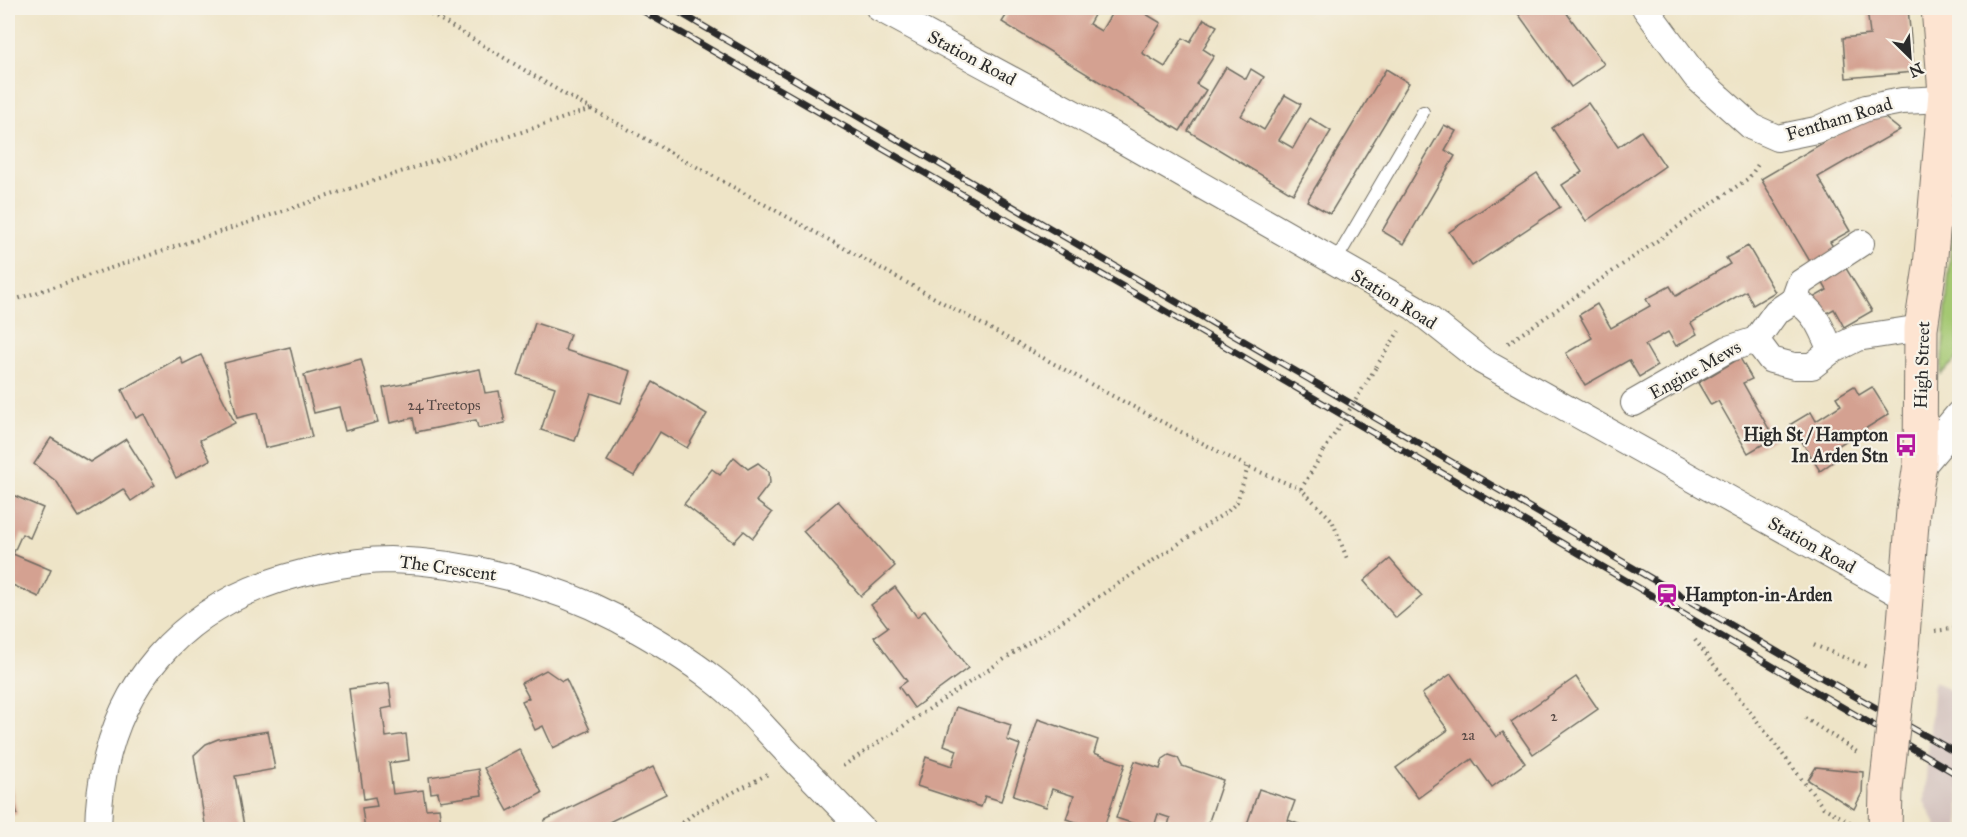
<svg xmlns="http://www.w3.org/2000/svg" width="1967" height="837" viewBox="0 0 1967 837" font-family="'IM FELL Great Primer',serif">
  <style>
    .industrial { fill: #d1c0bc }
    .green { fill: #a4c872; stroke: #687a4e; stroke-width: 1.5 }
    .building { fill: #d4a191 }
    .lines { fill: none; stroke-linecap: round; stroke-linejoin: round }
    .service-casing { stroke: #6f6c62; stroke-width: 14 }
    .minor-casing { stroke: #6f6c62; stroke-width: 28 }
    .tertiary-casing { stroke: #6f6c62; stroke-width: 34 }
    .secondary-casing { stroke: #6f6c62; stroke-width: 35 }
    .path { stroke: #6f6c62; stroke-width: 4; stroke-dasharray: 1.5 4.5; stroke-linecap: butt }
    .service { stroke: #fff; stroke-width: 12 }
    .minor { stroke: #fff; stroke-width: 26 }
    .tertiary { stroke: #fff; stroke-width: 32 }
    .secondary { stroke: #fde4d1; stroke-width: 33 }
    .rail-casing { stroke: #2b2b2b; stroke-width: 7 }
    .rail { stroke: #f7f3e8; stroke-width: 4.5; stroke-dasharray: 14; stroke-linecap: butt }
    .secondary-bridge-casing { stroke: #6f6c62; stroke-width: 35; stroke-linecap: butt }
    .path-bridge { stroke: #6f6c62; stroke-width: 4; stroke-dasharray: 1.5 4.5; stroke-linecap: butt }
    .secondary-bridge { stroke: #fde4d1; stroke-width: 33 }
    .labels { text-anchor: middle; stroke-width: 4.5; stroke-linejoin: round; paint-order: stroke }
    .number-label { font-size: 15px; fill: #554844 }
    .street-label { font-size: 18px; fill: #2b2b2b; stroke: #f7f3e8 }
    .poi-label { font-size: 18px; font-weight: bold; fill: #2b2b2b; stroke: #f7f3e8; text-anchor: end }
  </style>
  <rect width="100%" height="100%" fill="#f7f3e8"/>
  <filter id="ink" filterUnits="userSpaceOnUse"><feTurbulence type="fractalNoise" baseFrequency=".0167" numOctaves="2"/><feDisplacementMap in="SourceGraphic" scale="12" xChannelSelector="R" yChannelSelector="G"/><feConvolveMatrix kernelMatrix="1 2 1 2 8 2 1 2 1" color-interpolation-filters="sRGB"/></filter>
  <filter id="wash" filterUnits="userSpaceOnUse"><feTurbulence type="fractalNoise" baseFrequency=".008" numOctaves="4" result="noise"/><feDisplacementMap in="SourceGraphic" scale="24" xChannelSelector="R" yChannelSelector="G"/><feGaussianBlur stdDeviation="1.35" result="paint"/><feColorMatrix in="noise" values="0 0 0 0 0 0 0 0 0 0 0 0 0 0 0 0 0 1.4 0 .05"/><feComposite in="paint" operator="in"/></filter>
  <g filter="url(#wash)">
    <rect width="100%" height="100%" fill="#eee4c7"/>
    <path class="industrial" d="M1934,681l25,15v133h-21l-14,-28z"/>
    <path class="green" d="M1959,179v178l-18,17 15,-190z"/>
    <g id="blocks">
      <g class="building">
        <path d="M1011,8h87l-9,16 12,7 14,-23h21l25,15 -19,30 23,14 18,-29 7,4 14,-23 13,7 -14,23 11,7 -18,28 10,6 -26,41 -178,-109z"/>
        <path d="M1514,8h49l41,56 -33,23z"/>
        <path d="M1867,8h41l6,64 -68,6 -3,-40 27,-3z"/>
        <path d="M1226,67l20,12 5,-10 13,8 -23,39 23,14 21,-35 16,9 -22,36 14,8 17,-30 21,13 -38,63 -105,-63z"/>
        <path d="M1386,69l23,14 -79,131 -23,-13z"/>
        <path d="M1588,103l30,44 23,-16 24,35 -79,55 -24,-36 20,-13 -30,-44z"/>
        <path d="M1869,116l16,2 15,12 -82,47 32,54 -20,11 42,69 -28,16 -10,-18 -11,6 -10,-17 14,-8 -66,-111z"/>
        <path d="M1444,125l12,6 -11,19 10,6 -51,88 -22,-13z"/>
        <path d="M1537,173l23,34 -88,59 -23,-34z"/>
        <path d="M1748,246l27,46 -22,13 -7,-14 -55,32 6,11 -21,12 -8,-14 -23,13 12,21 -18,11 -10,-17 -44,25 -19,-32 26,-15 -13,-23 18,-11 14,24 39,-22 -4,-7 24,-13 6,10 54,-32 -4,-6z"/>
        <path d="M535,323l35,11 -5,16 66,21 -10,32 -30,-10 -16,48 -34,-11 14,-43 -37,-12z"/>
        <path d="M290,347l22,90 -47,11 -8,-35 -20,5 -13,-55z"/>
        <path d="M201,355l34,68 -35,17 10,20 -34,18 -32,-64 -8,4 -14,-28 58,-33 3,7z"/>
        <path d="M1740,358l12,21 -9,4 31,55 -26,15 -30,-52 -7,4 -13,-22z"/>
        <path d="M361,359l17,63 -33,9 -6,-24 -25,6 -10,-38z"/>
        <path d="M480,369l5,24 14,-2 6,32 -27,5 -2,-8 -60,12 -3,-14 -23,5 -7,-35z"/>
        <path d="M653,382l54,32 -20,34 -27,-16 -26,44 -27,-15z"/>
        <path d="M1854,386l5,9 13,-8 17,27 -58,36 6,9 -17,12 -29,-47 20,-12 5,9 25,-16 -5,-8z"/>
        <path d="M51,438l39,24 36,-23 29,46 -24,16 -8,-12 -44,28 -22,-35 -23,-18z"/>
        <path d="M734,457l14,12 10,-6 11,9 1,11 -14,18 16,12 -19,25 -9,-7 -10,11 -50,-38 28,-35 8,6z"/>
        <path d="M8,493l35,15 -13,30 -8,-4 -9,20 38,16 -12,27 -31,-14z"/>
        <path d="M838,501l57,65 -34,30 -58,-65z"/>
        <path d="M1390,559l32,37 -26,22 -32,-37z"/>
        <path d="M895,587l22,30 8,-7 43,58 -54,40 -15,-21 8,-6 -33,-44 14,-10 -17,-22z"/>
        <path d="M546,670l16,11 4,-2 24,51 -37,18 -10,-22 -8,4 -13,-29 7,-3 -8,-15z"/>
        <path d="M1451,674l45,63 7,-5 22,31 -33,24 -20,-28 -54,39 -22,-30 52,-38 -26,-36z"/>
        <path d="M1576,677l22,32 -65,45 -22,-32z"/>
        <path d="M389,683l3,24 -10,2 4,28 20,-3 3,26 -20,3 4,31 30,-4 3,19 13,-1 3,22h-77l-3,-22 15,-2 -2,-9 -11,2 -15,-110z"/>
        <path d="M956,707l55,18 -4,15 13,5 -19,56 -16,-5 -4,11 -64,-21 9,-29 26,9 5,-16 -13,-5z"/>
        <path d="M1038,719l60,21 -4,13 31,11 -22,66 -37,-11 8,-23 -22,-7 -6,18 -33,-11z"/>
        <path d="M268,731l7,38 -40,7 9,50 5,-1 1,5h-44l-12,-75 12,-11 12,-5z"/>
        <path d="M519,749l23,44 -34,18 -24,-43z"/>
        <path d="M1169,755l9,3 4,8 41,14 -17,50h-39l3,-12 -12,-4 -5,16 -37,-12 19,-57 25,8 3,-10z"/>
        <path d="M653,767l13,27 -73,36h-50l-1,-3 3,-7z"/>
        <path d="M1816,767l47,5 -1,21 -8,16 -46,-29z"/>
        <path d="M478,769l4,26 -42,6 -2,-9 -7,1 -2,-16z"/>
        <path d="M8,772l9,42 -9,2z"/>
        <path d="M1259,789l36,12 -7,19 26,10h-69z"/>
      </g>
    </g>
  </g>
  <g filter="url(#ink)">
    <use href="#blocks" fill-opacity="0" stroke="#6f6c62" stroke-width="1.5"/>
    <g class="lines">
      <g class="service-casing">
        <path id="service" d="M1335,262l88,-150"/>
      </g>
      <g class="minor-casing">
        <g id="minor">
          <path d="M879,8l222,120 313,179 68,54 423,236"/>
          <path d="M1645,8l51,69 56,50 25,11 39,-8 50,-22 36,-7 42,-2"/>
          <path d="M1861,243l-61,40 -6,17 -18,12 -20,28 15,20 23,6h18l19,-15 26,-13 64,-10"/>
          <path d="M1794,300c21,10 28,30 37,51"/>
          <path d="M1634,403l94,-54 28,-9"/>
          <path d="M98,830c2,-141 85,-234 222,-261 22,-5 47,-9 70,-9 78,2 159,23 228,59 33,18 66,37 95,60 28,21 51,49 75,74 25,26 50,51 75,77"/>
        </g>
      </g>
      <g class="tertiary-casing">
        <path id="tertiary" d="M1920,464l40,-47"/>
      </g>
      <g class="secondary-casing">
        <g id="secondary">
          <path d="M1902,648l11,-137 7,-47 1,-136 9,-61 15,-174 -7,-85"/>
          <path d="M1885,830l1,-41"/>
        </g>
      </g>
      <g class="path">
        <path d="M421,8l145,87 541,298 141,74 53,22 31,31 16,41"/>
        <path d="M8,302l583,-193"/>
        <path d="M1508,343l241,-165 10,-15"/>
        <path d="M1376,367l23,-36"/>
        <path d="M1301,489l23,-38"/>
        <path d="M1935,631l25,-3"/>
        <path d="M1695,640l128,167 30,17"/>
        <path d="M1814,645l53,22"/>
        <path d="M1805,718l52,34"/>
        <path d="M843,766l385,-255 9,-9 11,-35"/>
        <path d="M673,830l23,-18 72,-38"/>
      </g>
      <use href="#service" class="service"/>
      <use href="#minor" class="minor"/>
      <use href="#tertiary" class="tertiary"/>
      <use href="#secondary" class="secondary"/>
      <g class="rail-casing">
        <g id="rail">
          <path d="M638,8l515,296 807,472"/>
          <path d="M672,8l1138,663 150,84"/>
        </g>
      </g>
      <use href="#rail" class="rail"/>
      <g class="secondary-bridge-casing">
        <path id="secondary-bridge" d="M1886,789l16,-141"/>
      </g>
      <path class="path-bridge" d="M1324,451l52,-84"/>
      <use href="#secondary-bridge" class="secondary-bridge"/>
    </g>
  </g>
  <defs>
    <g id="bus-bare" transform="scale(1.8)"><path d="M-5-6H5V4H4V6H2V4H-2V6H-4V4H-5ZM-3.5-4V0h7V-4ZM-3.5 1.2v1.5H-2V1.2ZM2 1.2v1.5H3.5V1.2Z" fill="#b5179e" stroke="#f7f3e8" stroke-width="2.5" paint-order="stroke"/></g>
    <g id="station-bare" transform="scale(1.8)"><path d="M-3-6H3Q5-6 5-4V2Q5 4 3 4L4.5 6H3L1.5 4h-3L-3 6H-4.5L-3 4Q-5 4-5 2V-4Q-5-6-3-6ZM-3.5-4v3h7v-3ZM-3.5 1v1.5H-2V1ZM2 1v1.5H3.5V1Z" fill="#b5179e" stroke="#f7f3e8" stroke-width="2.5" paint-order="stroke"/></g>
  </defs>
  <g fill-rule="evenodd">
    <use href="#bus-bare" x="1906" y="445"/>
    <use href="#station-bare" x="1667" y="595"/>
  </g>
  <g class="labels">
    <g class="number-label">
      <text x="444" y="410">24 Treetops</text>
      <text x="1554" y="721">2</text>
      <text x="1468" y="740">2a</text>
    </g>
    <g class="street-label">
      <text transform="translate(972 58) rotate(28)" y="6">Station Road</text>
      <text transform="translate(1839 119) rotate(-17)" y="6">Fentham Road</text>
      <text transform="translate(1394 299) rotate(32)" y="6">Station Road</text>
      <text transform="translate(1922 365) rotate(-88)" y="6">High Street</text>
      <text transform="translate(1695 370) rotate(-29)" y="6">Engine Mews</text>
      <text transform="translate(1812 545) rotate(29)" y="6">Station Road</text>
      <text transform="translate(448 568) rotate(8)" y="6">The Crescent</text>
    </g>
    <g class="poi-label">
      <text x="1888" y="441">High St / Hampton<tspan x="1888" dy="21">In Arden Stn</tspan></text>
      <text x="1685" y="601" text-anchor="start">Hampton-in-Arden</text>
    </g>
  </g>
  <rect width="1967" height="837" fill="none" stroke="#f7f3e8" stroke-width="30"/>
  <g transform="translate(1910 57) rotate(155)" stroke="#f7f3e8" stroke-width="4.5" paint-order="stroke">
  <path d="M0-4.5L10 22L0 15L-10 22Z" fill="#2b2b2b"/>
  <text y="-9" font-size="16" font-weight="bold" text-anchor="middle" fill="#2b2b2b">N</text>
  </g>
</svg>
